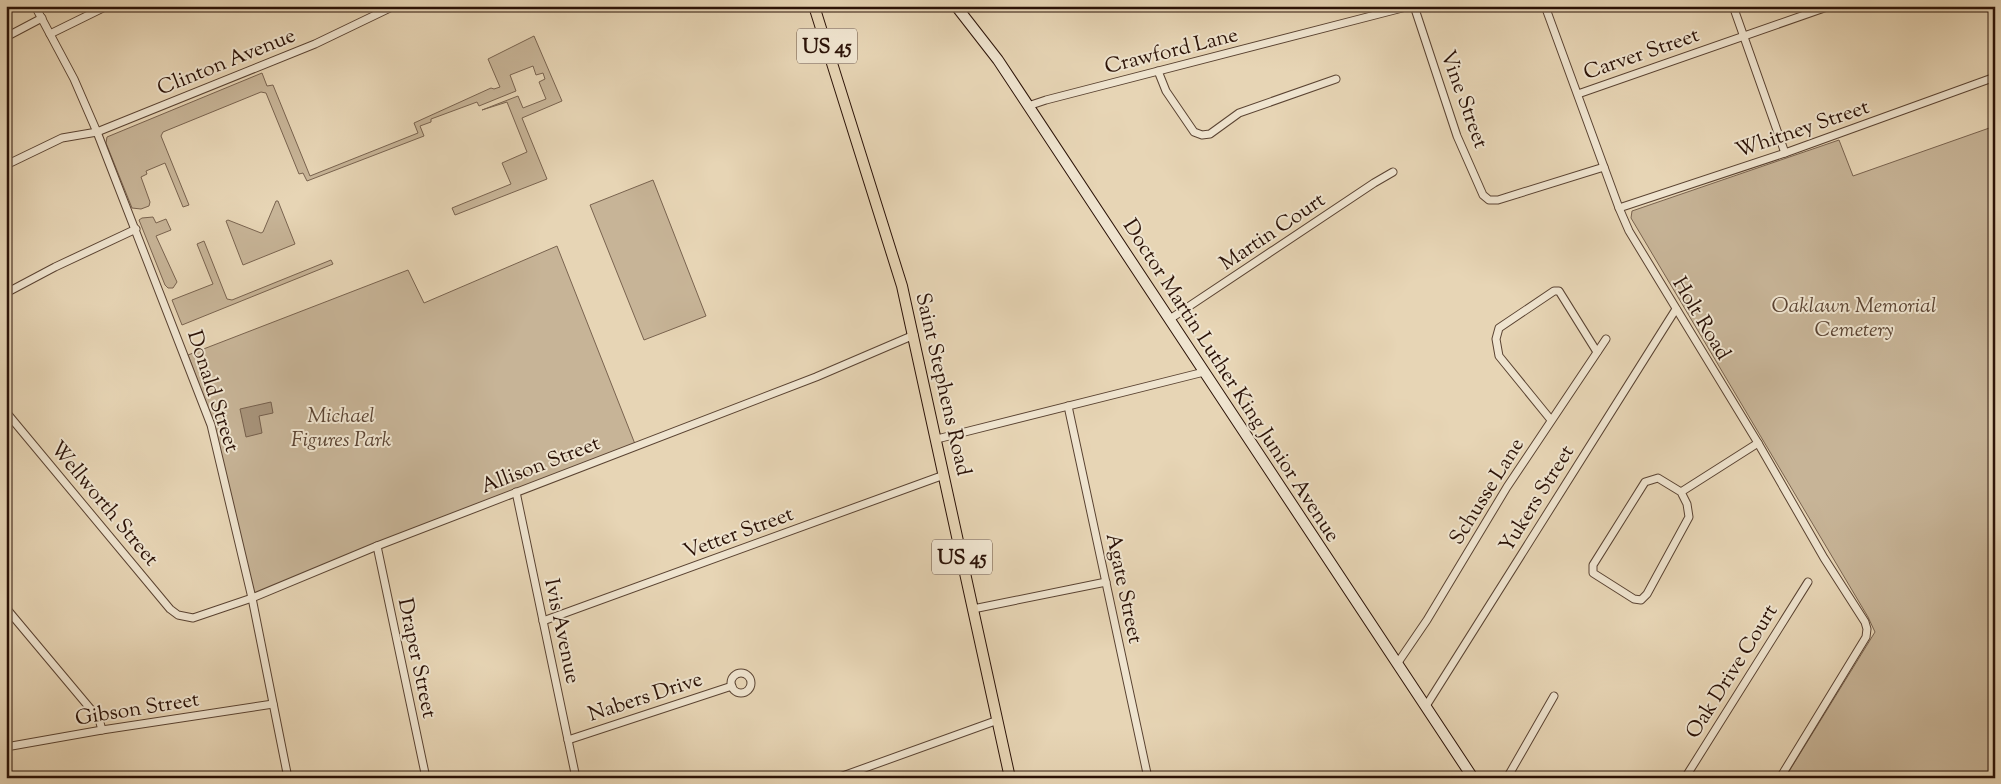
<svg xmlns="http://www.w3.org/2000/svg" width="2001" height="784" viewBox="0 0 2001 784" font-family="'Sorts Mill Goudy',serif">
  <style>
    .green { fill: #c7b497; stroke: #79634f }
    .water { fill: #a7937a; stroke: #755f4c }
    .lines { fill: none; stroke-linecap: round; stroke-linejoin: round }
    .minor-casing { stroke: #5a4332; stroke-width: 9 }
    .secondary-casing { stroke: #2b1207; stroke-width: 12 }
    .primary-casing { stroke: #2b1207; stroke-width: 12 }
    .minor { stroke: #efe4cf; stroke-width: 7 }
    .secondary { stroke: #efe4cf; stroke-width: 10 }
    .primary { stroke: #e7d5b5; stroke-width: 10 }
    .labels { text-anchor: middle; stroke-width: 4; stroke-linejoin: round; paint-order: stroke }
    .shield { fill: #efe4cf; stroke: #665143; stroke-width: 1 }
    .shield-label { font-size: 20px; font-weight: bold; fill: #2b1207 }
    .street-label { font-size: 21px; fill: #2b1207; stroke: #efe4cf }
    .park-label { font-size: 21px; font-style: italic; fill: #5a4332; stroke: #efe4cf }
  </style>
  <rect width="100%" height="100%" fill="#e7d5b5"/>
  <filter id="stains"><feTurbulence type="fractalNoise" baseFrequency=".004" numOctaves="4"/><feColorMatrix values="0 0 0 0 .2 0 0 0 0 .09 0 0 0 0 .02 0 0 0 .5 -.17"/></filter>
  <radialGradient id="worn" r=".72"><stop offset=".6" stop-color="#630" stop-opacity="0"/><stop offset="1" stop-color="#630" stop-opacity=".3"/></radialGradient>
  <g class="green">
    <path d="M534,36l28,65 -40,17 25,61 -92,36 -3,-7 59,-24 -9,-21 25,-11 -20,-50 -25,8 36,-14 5,12 23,-9 -7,-17 6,-3 -2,-6 -7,2 -3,-9 -23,9 6,16 -37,15 -2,-4 -46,17v3l-11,4 4,10 -117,45 -4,-8 -4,1 -33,-81 -5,-1 -98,40 -2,4 28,69 -6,2 -18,-44 -19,8 1,3 -6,3 9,25 -1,4 -8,3 -9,-1 -26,-65 1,-6 155,-64 5,13 6,-1 37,91 108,-43 -4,-10 77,-35 3,1 6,-2 -12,-28z"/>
    <path d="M1995,126v652h-210l90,-146 -7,-15 -237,-399 1,-7 207,-71 14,36z"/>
    <path d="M653,180l53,136 -62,24 -54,-135z"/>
    <path d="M276,201h2l17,43 -52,21 -17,-44 2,-1 33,13 2,-1z"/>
    <path d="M153,217l3,6 10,-4 5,11 -15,6 21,46 -4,6h-5l-3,-3 -26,-65 3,-2z"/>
    <path d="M204,241l23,58 5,1 99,-40 2,4 -151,61 -10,-25 41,-16 -16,-40z"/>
    <path d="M557,246l78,198 -382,150 -39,-169 -26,-70 220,-85 16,33z"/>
  </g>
  <path class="water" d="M271,402l2,11 -14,3 3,17 -16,4 -6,-28z"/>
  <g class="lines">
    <g class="minor-casing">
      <g id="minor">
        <path d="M35,6l39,73 23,53 114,293 41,173 36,180"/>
        <path d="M1414,6l43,130 26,59 6,5h9l106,-33"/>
        <path d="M1545,6l74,202 10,23 129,212 66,115 41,64 2,7 -1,8 -86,141"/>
        <path d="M1733,6l52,147"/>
        <path d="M50,34l57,-28"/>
        <path d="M6,37l36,-19"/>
        <path d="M1158,71l8,20 28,41 8,3 8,-1 29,-21 97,-34"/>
        <path d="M1578,94l252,-88"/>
        <path d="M1028,106l18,-6 364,-94"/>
        <path d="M6,165l56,-27 35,-6 218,-88 79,-38"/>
        <path d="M1619,208l166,-55 210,-76"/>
        <path d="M6,293l49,-26 81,-38"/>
        <path d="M1170,319l204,-136 19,-11"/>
        <path d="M1068,406l80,372"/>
        <path d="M6,412l164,197 8,6 15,3 59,-20 125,-52 439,-169 98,-42"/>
        <path d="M1551,420l-52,-64 -3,-17 3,-11 55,-37h5l38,61"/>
        <path d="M937,439l267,-67"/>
        <path d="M516,492l60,286"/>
        <path d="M1681,492l-23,-14 -13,4 -52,83v8l41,26 7,1 6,-6 42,-77 -2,-13 -6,-12 77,-49"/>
        <path d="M377,546l49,232"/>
        <path d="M6,608l93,111 3,11"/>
        <path d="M973,609l133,-27"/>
        <path d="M543,621l401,-146"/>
        <path d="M1397,664l30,-44 80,-133 99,-148"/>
        <circle cx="741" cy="683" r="10"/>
        <path d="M1426,706l250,-397"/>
        <path d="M568,740l164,-54"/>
        <path d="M6,747l96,-17 171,-26"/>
        <path d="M837,778l161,-58"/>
        <path d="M1507,778l47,-82"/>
        <path d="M1685,778l123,-196"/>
      </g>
    </g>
    <g class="secondary-casing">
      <path id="secondary" d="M956,6l42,54 475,718"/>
    </g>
    <g class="primary-casing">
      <path id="primary" d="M814,6l88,280 108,492"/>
    </g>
    <use href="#minor" class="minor"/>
    <use href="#secondary" class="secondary"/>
    <use href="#primary" class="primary"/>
  </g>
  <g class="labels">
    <g class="shield">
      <rect x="797" y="28.5" width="60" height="35" rx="4"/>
      <rect x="932" y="539.5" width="60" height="35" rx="4"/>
    </g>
    <g class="shield-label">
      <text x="827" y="53">US 45</text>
      <text x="962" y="564">US 45</text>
    </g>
    <g class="street-label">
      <text transform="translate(1171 50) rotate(-14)" y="7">Crawford Lane</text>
      <text transform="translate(1641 53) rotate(-19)" y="7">Carver Street</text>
      <text transform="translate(226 61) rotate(-22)" y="7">Clinton Avenue</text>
      <text transform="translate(1465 99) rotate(70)" y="7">Vine Street</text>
      <text transform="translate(1802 128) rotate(-19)" y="7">Whitney Street</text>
      <text transform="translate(1272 231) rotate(-34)" y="7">Martin Court</text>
      <text transform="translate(1702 318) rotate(59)" y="7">Holt Road</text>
      <text transform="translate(1232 380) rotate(57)" y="7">Doctor Martin Luther King Junior Avenue</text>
      <text transform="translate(944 384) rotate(77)" y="7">Saint Stephens Road</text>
      <text transform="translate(214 391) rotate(72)" y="7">Donald Street</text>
      <text transform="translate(540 464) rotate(-21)" y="7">Allison Street</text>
      <text transform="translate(1486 491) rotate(-58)" y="7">Schusse Lane</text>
      <text transform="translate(1536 498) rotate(-58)" y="7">Yukers Street</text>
      <text transform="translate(105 503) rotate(50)" y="7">Wellworth Street</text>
      <text transform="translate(738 532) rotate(-20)" y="7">Vetter Street</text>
      <text transform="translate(1125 588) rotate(78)" y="7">Agate Street</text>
      <text transform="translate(563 631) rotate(78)" y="7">Ivis Avenue</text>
      <text transform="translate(418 658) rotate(78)" y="7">Draper Street</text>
      <text transform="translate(1731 671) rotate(-58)" y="7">Oak Drive Court</text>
      <text transform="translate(645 696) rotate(-18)" y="7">Nabers Drive</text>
      <text transform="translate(137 708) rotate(-9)" y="7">Gibson Street</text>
    </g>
    <g class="park-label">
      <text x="1854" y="312">Oaklawn Memorial<tspan x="1854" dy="24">Cemetery</tspan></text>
      <text x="341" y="422">Michael<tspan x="341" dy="24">Figures Park</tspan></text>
    </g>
  </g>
  <rect width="2001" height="784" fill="none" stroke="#e7d5b5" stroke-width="25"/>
  <rect x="8" y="8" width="1986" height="769" fill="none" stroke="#2b1207" stroke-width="2.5"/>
  <rect x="12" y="12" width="1976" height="759" fill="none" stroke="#2b1207"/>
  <rect width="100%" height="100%" filter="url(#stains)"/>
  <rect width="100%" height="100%" fill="url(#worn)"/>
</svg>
